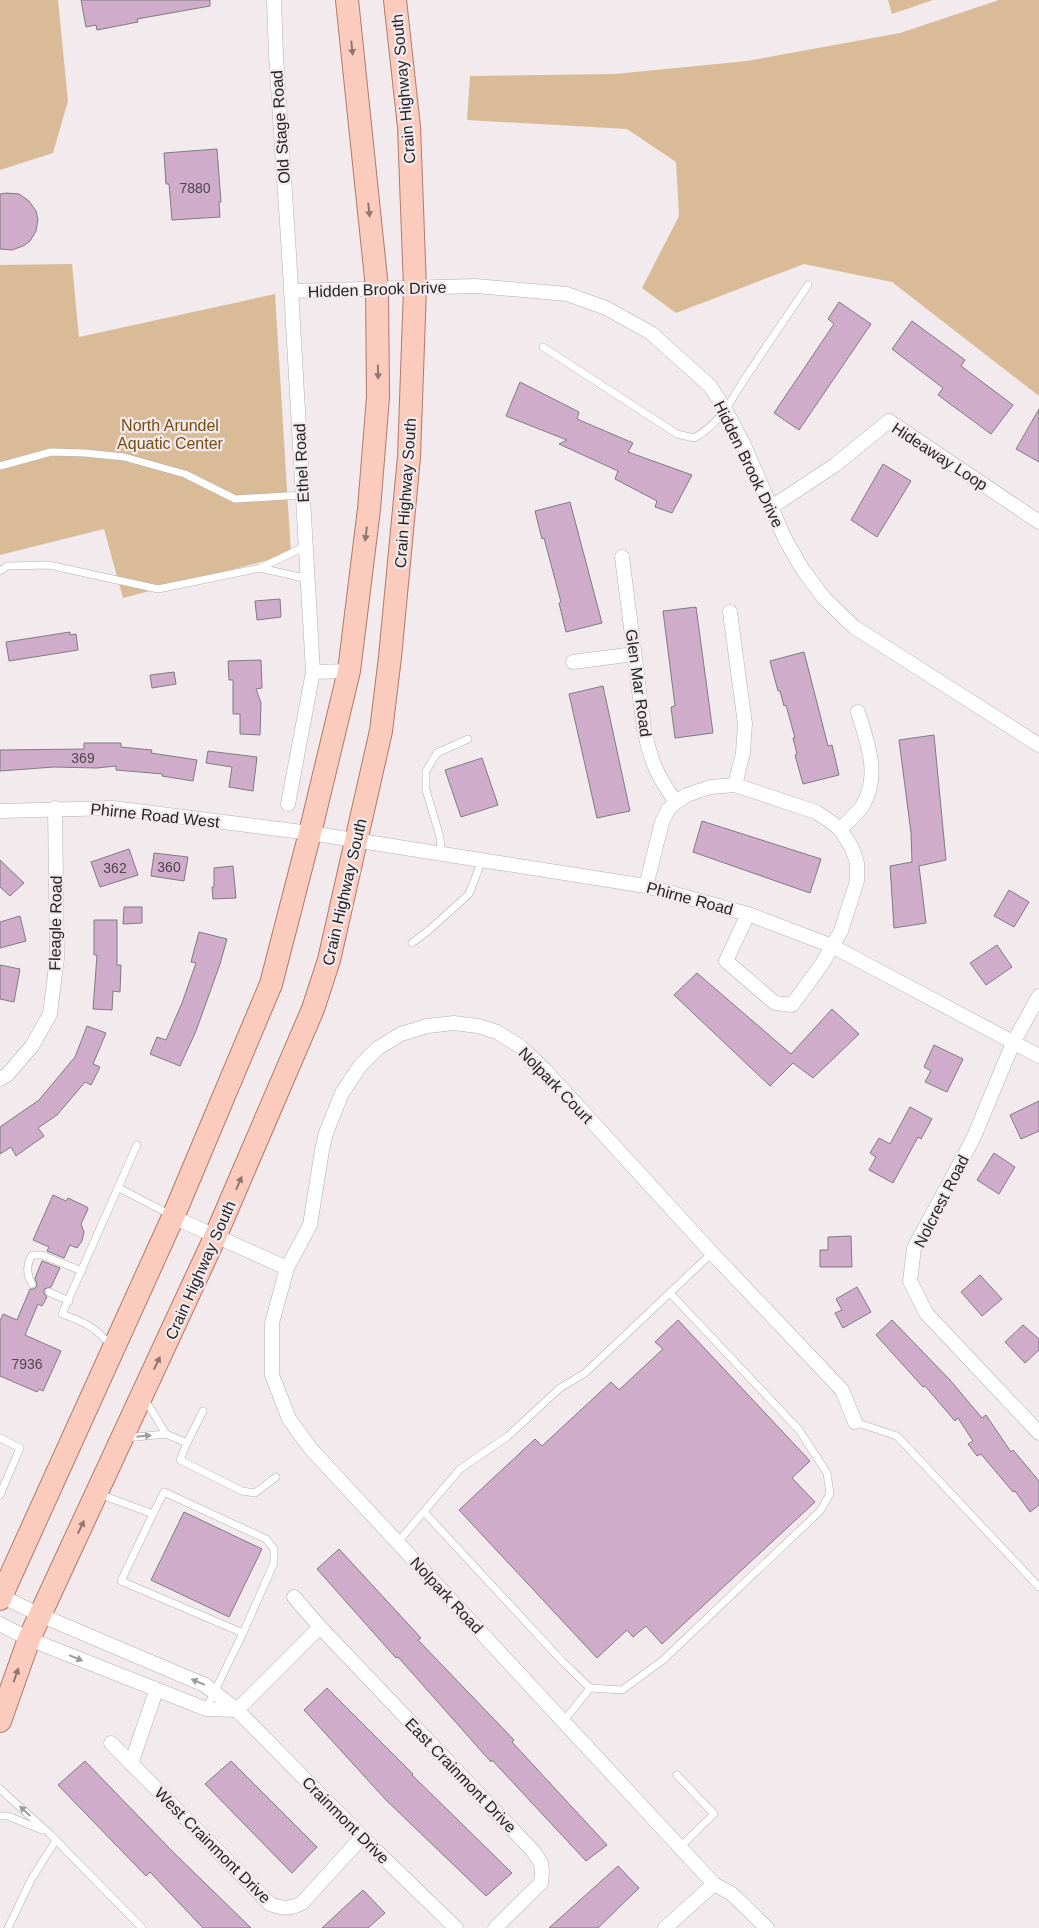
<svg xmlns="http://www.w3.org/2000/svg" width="1039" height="1928" viewBox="0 0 1039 1928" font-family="Helvetica,sans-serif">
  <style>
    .green { fill: #d9bb98 }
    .building { fill: #d0accb; stroke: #807b80 }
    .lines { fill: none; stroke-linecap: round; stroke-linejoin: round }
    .service-casing { stroke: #b5aeaf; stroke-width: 8 }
    .minor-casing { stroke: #b5aeaf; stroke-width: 15 }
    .primary-casing { stroke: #af7a6b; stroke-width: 24 }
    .service { stroke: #fff; stroke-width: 7 }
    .minor { stroke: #fff; stroke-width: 14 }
    .primary { stroke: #fbcbbd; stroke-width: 22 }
    .oneway { fill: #907870 }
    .oneway2 { fill: #9d9c9c }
    .labels { text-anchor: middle; stroke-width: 4.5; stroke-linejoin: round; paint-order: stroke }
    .number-label { font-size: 14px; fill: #50464e }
    .street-label { font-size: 16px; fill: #262424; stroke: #f2eaec }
    .park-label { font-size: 16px; fill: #754d12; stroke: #f2eaec }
  </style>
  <rect width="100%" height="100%" fill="#f2eaec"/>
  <g class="green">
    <path d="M0,0h58l10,101 -15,52 -53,17z"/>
    <path d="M888,0h45l-41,14z"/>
    <path d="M999,0h40v396l-147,-114 -88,-18 -128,49 -34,-25 37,-72 -3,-54 -49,-33 -160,-9 3,-44 145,-2 132,-13 153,-28z"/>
    <path d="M72,264l7,73 196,-43 16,260 -168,44 -19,-69 -104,26v-290z"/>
  </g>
  <g class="building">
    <path d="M81,0h129v6l-73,13 1,3 -41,8 -1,-5 -10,2z"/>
    <path d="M217,149l4,53h-2l1,15 -48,3 -3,-36h-3l-2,-31z"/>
    <path d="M7,193l12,1 10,7 7,10 2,8 -2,12 -6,10 -7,5 -11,4 -12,-1v-55z"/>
    <path d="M839,302l32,22 -72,106 -25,-17 60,-89 -6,-5z"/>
    <path d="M912,321l53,39 -4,6 52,39 -22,29 -53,-39 5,-7 -51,-39z"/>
    <path d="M520,382l59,30 -2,7 56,24 -5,9 64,23 -20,38 -17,-6 2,-6 -42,-22 3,-8 -59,-27 8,-4 -61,-24z"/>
    <path d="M1039,409v53l-23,-13z"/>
    <path d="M883,464l28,17 -34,56 -26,-17z"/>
    <path d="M570,502l32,121 -36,9 -7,-29 2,-1 -17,-64 -2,1 -7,-28z"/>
    <path d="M280,599l1,18 -24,3 -2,-19z"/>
    <path d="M696,607l17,126 -38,5 -4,-31 4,-1 -12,-95z"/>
    <path d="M70,632v3l6,-1 2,16 -69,11 -3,-19z"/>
    <path d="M804,652l24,94 4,-1 7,30 -36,9 -8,-29 2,-1 -4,-16h2l-9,-33 -2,1 -4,-15h-2l-8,-30z"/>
    <path d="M261,660l1,28 -6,1 5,14 -1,32 -20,-1v-20h-7v-34h-4l-1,-19z"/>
    <path d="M174,672l2,12 -24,4 -2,-13z"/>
    <path d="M603,686l27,125 -33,7 -28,-124z"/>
    <path d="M934,735l12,125 -27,6 7,57 -32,5 -4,-62 22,-4 -1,-29 -12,-93z"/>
    <path d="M84,743h37v4l31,3 -1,3 46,7 -4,21 -31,-5 1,-2 -47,-4v-4l-19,2 -43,-1 -54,4v-21l84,-1z"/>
    <path d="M208,751l49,6 -4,34 -24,-4 3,-20 -26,-4z"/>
    <path d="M482,758l16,47 -37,12 -16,-47z"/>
    <path d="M702,821l119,38 -11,34 -117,-41z"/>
    <path d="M129,849l9,26 -38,12 -9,-25z"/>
    <path d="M154,853l34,4 -4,24 -33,-5z"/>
    <path d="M0,860l24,23 -14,13 -10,-9z"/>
    <path d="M233,866l3,32 -23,1 -1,-12h2v-19z"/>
    <path d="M1009,890l20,12 -15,25 -20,-11z"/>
    <path d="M124,907h18v16l-19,1z"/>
    <path d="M20,916l6,25 -26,7v-26z"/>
    <path d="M94,920h23v45h4l-1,27 -7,-1 -1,19 -19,-1 4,-54h-3z"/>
    <path d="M199,932l28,7 -7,25 -24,67 -16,35 -30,-12 7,-17 9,3 16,-37 14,-40 -5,-1z"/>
    <path d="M997,945l15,22 -26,18 -16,-22z"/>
    <path d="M0,965l20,4 -6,33 -14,-3z"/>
    <path d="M697,973l94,81 41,-45 27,25 -46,44 -20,-15 -23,23 -96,-91z"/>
    <path d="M87,1026l19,7 -13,31 7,3 -9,18 -6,-3 -28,33 -19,13 6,8 -28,20 -5,-9 -11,7v-27l39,-27 36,-43z"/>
    <path d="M934,1045l29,14 -16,33 -22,-10 6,-11 -7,-4z"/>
    <path d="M1039,1101v30l-18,8 -11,-24z"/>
    <path d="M910,1107l22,12 -11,20 -3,-2 -25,46 -24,-13 7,-13 -6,-4 9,-15 11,6z"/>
    <path d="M994,1153l21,14 -16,27 -22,-14z"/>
    <path d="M53,1195l13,6 2,-3 19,9 1,2 -7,15 3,8 -2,9 -5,7 -7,-3 -6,13 -17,-7 2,-4 -16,-7z"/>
    <path d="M851,1236l1,31h-32v-17h8v-13z"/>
    <path d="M42,1261l18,7 -9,19 -7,2v4l3,4 -5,9 -4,-2 -13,31 36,16 -18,40 -4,-2 -2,3 -37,-16v-55l3,-7 14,6 13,-31h4l3,-3 -2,-8z"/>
    <path d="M980,1275l22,24 -20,17 -21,-24z"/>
    <path d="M857,1287l14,25 -28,16 -8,-15 7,-3 -6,-11z"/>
    <path d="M678,1320l132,141 -18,17 23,24 -153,142 -16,-18 -13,11 -6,-7 -30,28 -138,-148 76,-71 7,7 69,-64 8,8 44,-41 -8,-7z"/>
    <path d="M892,1320l58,60 32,38 4,-3 25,37 2,-2 26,31v24l-9,7 -15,-21 -2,1 -32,-38 -4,2 -9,-12 5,-3 -15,-23 -3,3 -30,-35 -2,1 -47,-52z"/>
    <path d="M1023,1325l16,14v11l-14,13 -20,-21z"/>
    <path d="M184,1512l78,37 -33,68 -78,-37z"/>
    <path d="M339,1549l82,89 -3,2 96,100 -2,2 95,103 -21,16 -94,-101 -1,2 -93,-105 -2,1 -79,-89z"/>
    <path d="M327,1688l86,86 -1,1 100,98 -26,23 -100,-96 -82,-90z"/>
    <path d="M85,1761l87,90 79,77h-48l-53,-56 -4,4 -88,-91z"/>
    <path d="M231,1761l86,86 -25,26 -87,-89z"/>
    <path d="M618,1866l21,22 -41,40h-49z"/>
    <path d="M363,1890l22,23 -17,15h-46z"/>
  </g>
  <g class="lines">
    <g class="service-casing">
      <g id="service">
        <path d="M543,347l134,87 17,4c30,-17 37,-40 56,-67 19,-29 39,-58 58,-86"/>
        <path d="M0,466l51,-14 34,1 39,4 61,17 50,25 68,-4"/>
        <path d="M260,568l48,11"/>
        <path d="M0,571l7,-5 42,-1 109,24 102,-21 46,-22"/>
        <path d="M441,853l-1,-16 -14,-47v-19l11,-18 31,-14"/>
        <path d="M412,943l17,-13 40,-36 13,-34"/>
        <path d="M119,1188l52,27"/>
        <path d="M32,1284c-6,-10 -6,-19 0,-29h10l40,16"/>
        <path d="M49,1292l20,9"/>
        <path d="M111,1346c-15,-19 -27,-24 -49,-32l75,-169"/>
        <path d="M144,1398l22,36"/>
        <path d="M855,1422l42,14 142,151"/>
        <path d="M0,1438l20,10 -20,47"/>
        <path d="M125,1438l41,-4 21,9 16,-32"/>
        <path d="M187,1443l-7,17 62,31 13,2 21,-16"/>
        <path d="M99,1494l54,20 -32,67 122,52 -37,76"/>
        <path d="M424,1512l138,149 28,27 32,2 40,-29 158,-150 10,-17 -3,-21 -28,-43 -129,-137"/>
        <path d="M153,1514l11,-22 102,47 8,10v14l-31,70"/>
        <path d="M398,1542l62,-73 48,-33 52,-48 25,-15 127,-120"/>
        <path d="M563,1722l27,-34"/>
        <path d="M677,1775l37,39 -34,33"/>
        <path d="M0,1789l50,45 92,94"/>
        <path d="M0,1816h8l34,14"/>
        <path d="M8,1928l23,-48 25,-40"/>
      </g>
    </g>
    <g class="minor-casing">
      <g id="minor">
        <path d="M274,0l2,56 13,198 24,418 -25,132"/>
        <path d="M291,291l185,-5 91,8 39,14 45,25 59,53 16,25 17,32 42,96 18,31 21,28 30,29 185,118"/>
        <path d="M770,508l65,-43 54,-44 150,101"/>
        <path d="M622,557l22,172c7,32 12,46 32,73"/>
        <path d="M730,612l15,112 -2,29 -8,32"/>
        <path d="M573,662l61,-8"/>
        <path d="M313,672l36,-1"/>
        <path d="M0,811l113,-3 197,25 336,53 102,28 84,32 207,110"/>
        <path d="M840,829c7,-7 19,-16 24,-26 16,-30 3,-61 -6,-91"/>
        <path d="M646,886l16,-64 6,-12 8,-8 11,-7 23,-8 25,-2 81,27 15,10 9,7 12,19 5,15v18l-16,50 -19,33 -30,41 -17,-2 -49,-42 22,-47"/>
        <path d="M1039,996l-26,47 -40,96 -59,109 -4,33 16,32 113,120"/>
        <path d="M0,1079l7,-4 25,-29 18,-32 7,-56 -2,-150"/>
        <path d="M173,1217l114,51"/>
        <path d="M1,1596l39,19 165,70 32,25 125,127 94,91"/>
        <path d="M294,1597l26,30 213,224 8,12 1,9 -1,11 -46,45"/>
        <path d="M0,1624l29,15 177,70 31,1"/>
        <path d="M237,1710l83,-83"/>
        <path d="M111,1743l159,161c13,5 20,5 32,-1l60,-66"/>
        <path d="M131,1764l25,-73"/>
        <path d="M665,1928l49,-44"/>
        <path d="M767,1928l-35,-34 -18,-10 -403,-435 -22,-30 -17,-44v-52l15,-55 23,-43 12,-75 4,-17 16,-40 18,-27 18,-18 23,-14 26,-8 27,-3 24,3 19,6 24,15 23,22 168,184 130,137 13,32"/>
      </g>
    </g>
    <g class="primary-casing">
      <g id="primary">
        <path d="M0,1599l173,-382 98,-233 39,-151 39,-162 20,-162 9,-112 -1,-109 -30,-288"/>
        <path d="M0,1721l29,-82 187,-404 97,-226 16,-49 52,-229 9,-74 19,-200 6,-169 -6,-161 -14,-127"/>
      </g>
    </g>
    <use href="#service" class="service"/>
    <use href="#minor" class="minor"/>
    <use href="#primary" class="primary"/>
  </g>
  <defs><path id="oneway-solid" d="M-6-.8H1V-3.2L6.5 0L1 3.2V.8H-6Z" transform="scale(1.25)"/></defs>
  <g class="oneway">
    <use href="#oneway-solid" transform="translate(352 48) rotate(84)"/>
    <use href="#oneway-solid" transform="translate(369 210) rotate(84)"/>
    <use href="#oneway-solid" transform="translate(378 372) rotate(89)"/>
    <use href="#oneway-solid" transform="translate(366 534) rotate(97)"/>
    <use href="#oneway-solid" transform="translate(239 1183) rotate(-67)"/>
    <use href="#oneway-solid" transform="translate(157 1363) rotate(-65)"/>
    <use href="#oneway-solid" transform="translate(81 1527) rotate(-65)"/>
    <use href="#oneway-solid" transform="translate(16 1675) rotate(-71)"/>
  </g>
  <g class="oneway2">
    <use href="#oneway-solid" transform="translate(144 1436) rotate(-6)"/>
    <use href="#oneway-solid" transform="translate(76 1658) rotate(23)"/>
    <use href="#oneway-solid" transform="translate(198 1682) rotate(-157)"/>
    <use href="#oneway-solid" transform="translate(25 1811) rotate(-137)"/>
  </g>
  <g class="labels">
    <g class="number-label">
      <text x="195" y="193">7880</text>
      <text x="83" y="763">369</text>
      <text x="169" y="872">360</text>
      <text x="115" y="873">362</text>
      <text x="27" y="1369">7936</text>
    </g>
    <g class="street-label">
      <text transform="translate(403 89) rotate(-95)" y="6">Crain Highway South</text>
      <text transform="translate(280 127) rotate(-94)" y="6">Old Stage Road</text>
      <text transform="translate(377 289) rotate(-2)" y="6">Hidden Brook Drive</text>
      <text transform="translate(940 456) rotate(33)" y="6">Hideaway Loop</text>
      <text transform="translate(301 463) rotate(-93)" y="6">Ethel Road</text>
      <text transform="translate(749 464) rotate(64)" y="6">Hidden Brook Drive</text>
      <text transform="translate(405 493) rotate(-86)" y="6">Crain Highway South</text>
      <text transform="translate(639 683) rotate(82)" y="6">Glen Mar Road</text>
      <text transform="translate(155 815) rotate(6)" y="6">Phirne Road West</text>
      <text transform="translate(344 892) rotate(-77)" y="6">Crain Highway South</text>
      <text transform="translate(690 898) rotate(15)" y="6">Phirne Road</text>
      <text transform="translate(55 923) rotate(-89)" y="6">Fleagle Road</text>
      <text transform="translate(556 1085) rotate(46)" y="6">Nolpark Court</text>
      <text transform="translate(941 1201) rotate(-63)" y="6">Nolcrest Road</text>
      <text transform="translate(200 1270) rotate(-66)" y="6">Crain Highway South</text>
      <text transform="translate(447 1595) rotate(47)" y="6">Nolpark Road</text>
      <text transform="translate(461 1775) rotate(46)" y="6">East Crainmont Drive</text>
      <text transform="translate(346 1820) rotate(45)" y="6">Crainmont Drive</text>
      <text transform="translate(213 1845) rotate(45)" y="6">West Crainmont Drive</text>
    </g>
    <g class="park-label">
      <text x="170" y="431">North Arundel<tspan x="170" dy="18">Aquatic Center</tspan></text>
    </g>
  </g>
</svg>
